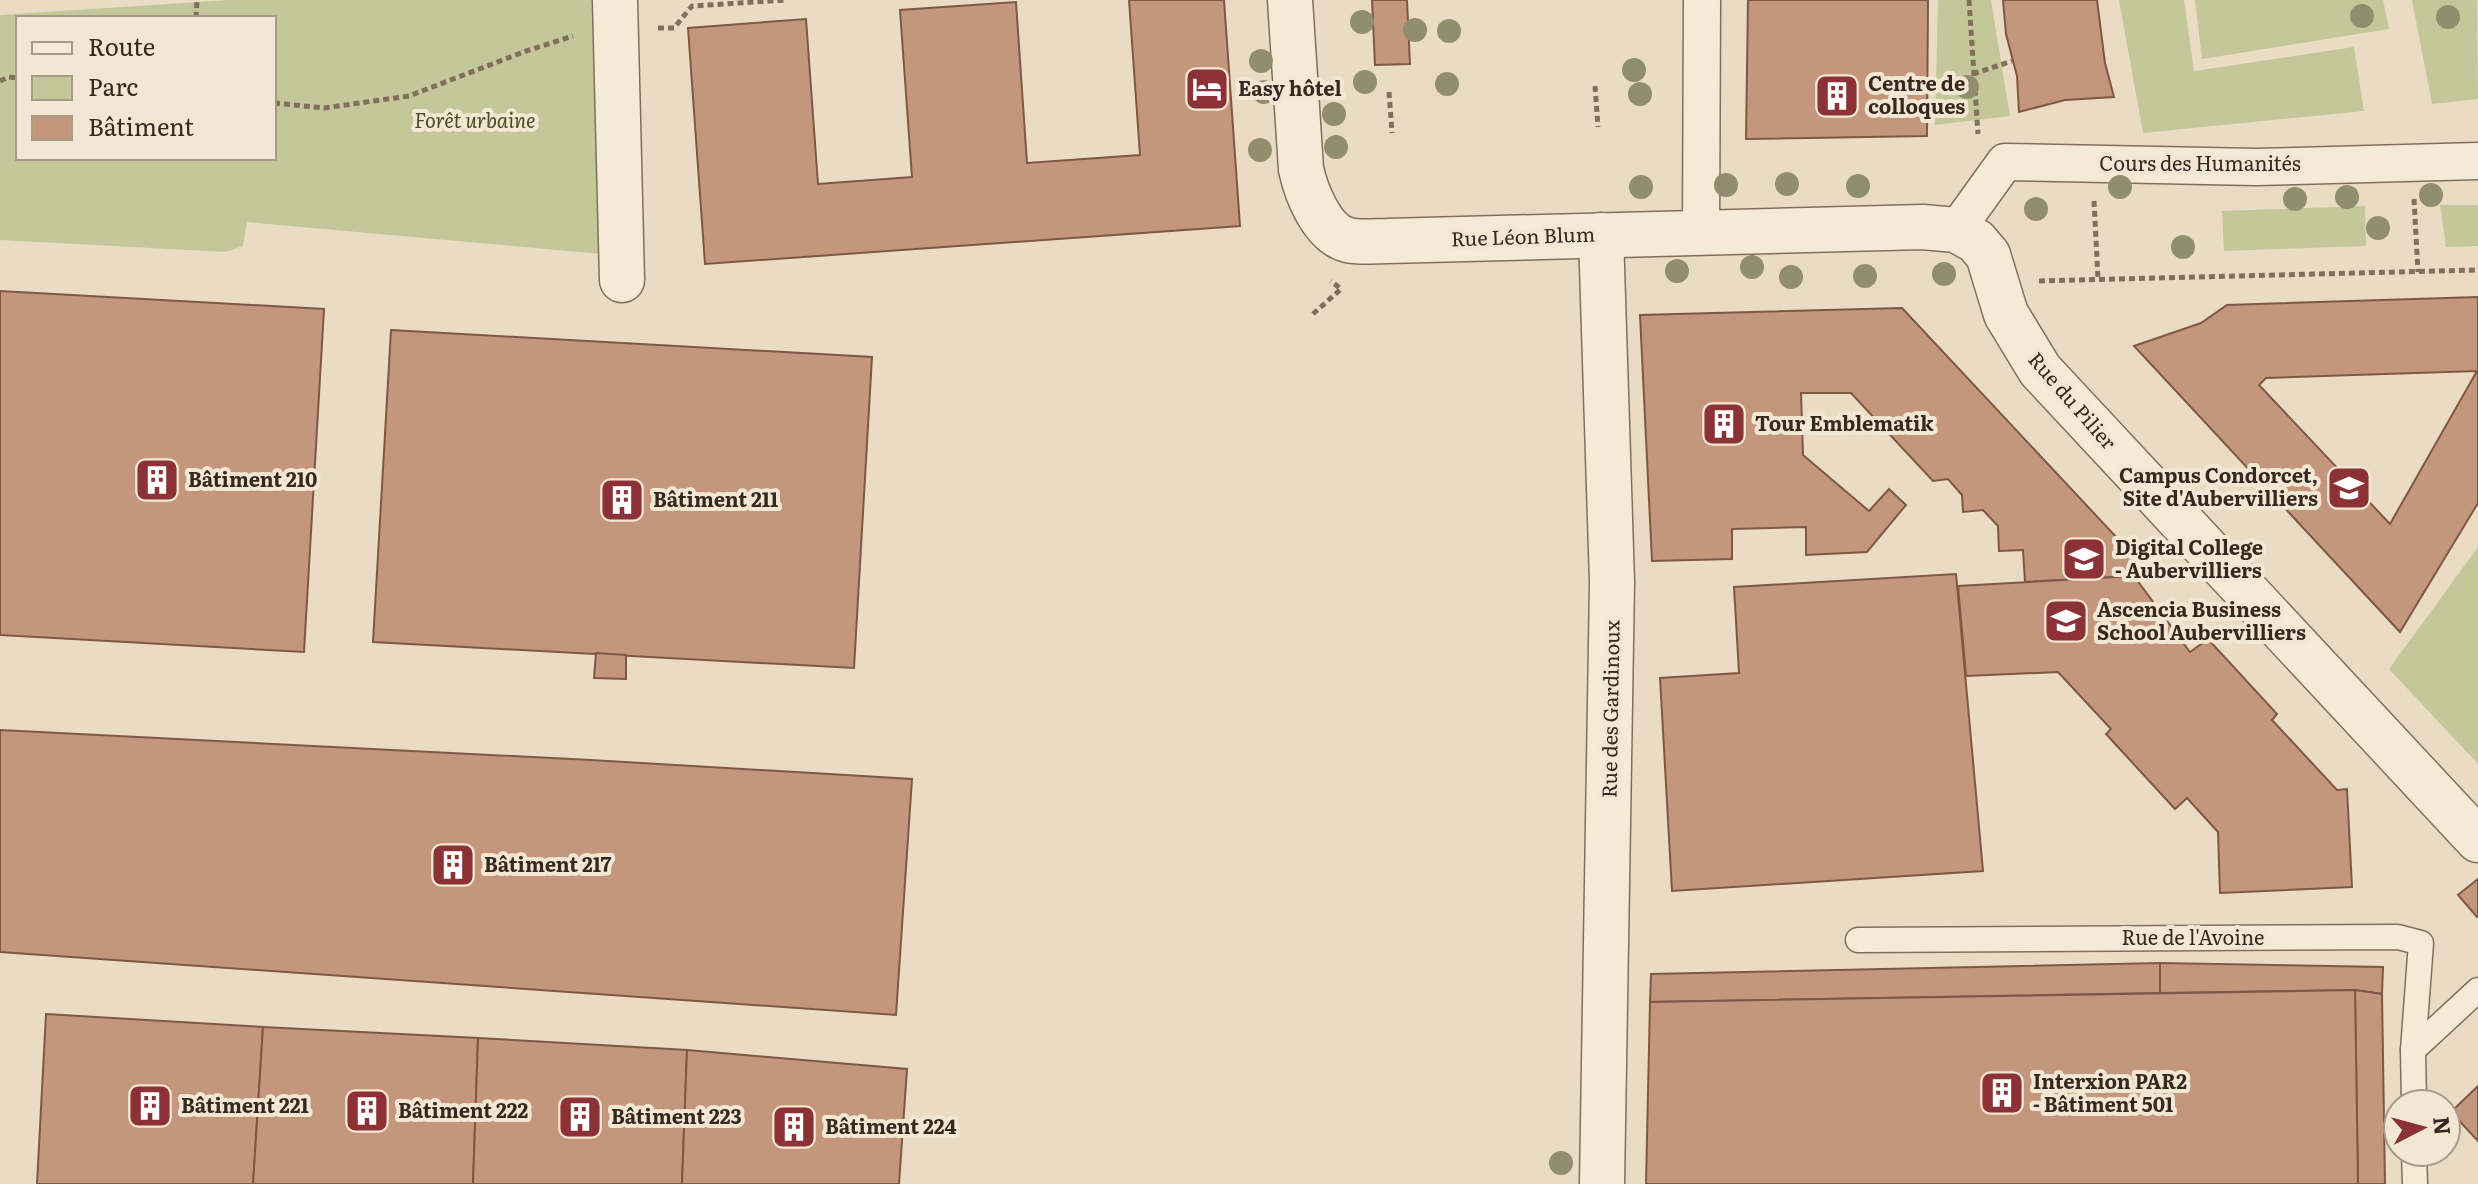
<svg xmlns="http://www.w3.org/2000/svg" width="2478" height="1184" viewBox="0 0 2478 1184" font-family="Literata,serif">
  <style>
    .green { fill: #c4c799; fill-rule: evenodd }
    .building { fill: #c4977d; stroke: #7f5844; stroke-width: 2; fill-rule: evenodd }
    .lines { fill: none; stroke-linecap: round; stroke-linejoin: round }
    .service-casing { stroke: #826e5c; stroke-width: 27 }
    .pedestrian-casing { stroke: #826e5c; stroke-width: 39 }
    .minor-casing { stroke: #826e5c; stroke-width: 47 }
    .path { stroke: #826e5c; stroke-width: 5; stroke-dasharray: 6 4; stroke-linecap: butt }
    .service { stroke: #f5ead6; stroke-width: 24 }
    .pedestrian { stroke: #f5ead6; stroke-width: 36 }
    .minor { stroke: #f5ead6; stroke-width: 44 }
    .tree { fill: #908e6e }
    .labels { text-anchor: middle; stroke-width: 8; stroke-linejoin: round; paint-order: stroke }
    .poi-label { font-size: 20px; font-weight: bold; fill: #34281f; stroke: #f2e7d3; text-anchor: start }
    .park-label { font-size: 20px; font-style: italic; fill: #464e27; stroke: #f2e7d3 }
    .street-label { font-size: 20px; fill: #34281f; stroke: #f2e7d3 }
  </style>
  <rect width="100%" height="100%" fill="#eadcc4"/>
  <g class="green">
    <path d="M229,0h366l6,254 -354,-32 -4,24 -17,6 -226,-12v-225zM18,18h256v140h-256z"/>
    <path d="M1938,0h53l19,116 -75,9z"/>
    <path d="M2119,0h65l10,71 160,-24 10,64 -221,22z"/>
    <path d="M2195,0h188l6,29 -187,30z"/>
    <path d="M2412,0h65l1,99 -46,5z"/>
    <path d="M2440,205h38v41l-32,1z"/>
    <path d="M2365,206l1,40 -142,5 -2,-40z"/>
    <path d="M2478,547v217l-89,-95z"/>
  </g>
  <g class="building">
    <path d="M1129,0h95l16,226 -535,38 -17,-236 118,-9 12,165 94,-7 -12,-167 116,-8 11,161 113,-8z"/>
    <path d="M1372,0h35l3,64 -35,1z"/>
    <path d="M1748,0h180l-1,136 -181,3z"/>
    <path d="M2003,0h94l8,63 9,34 -49,3 -46,12 -2,-36 -11,-42z"/>
    <path d="M0,291l324,18 -20,343 -304,-17z"/>
    <path d="M2478,297v206l-78,129 -266,-286 67,-23 26,-18zM2477,371l-87,153 -131,-139 7,-7z"/>
    <path d="M1902,308l231,247 1,21 -109,6 -2,-32 -24,1 -1,-25 -15,-16 -20,2 -1,-17 -14,-16 -15,2 -82,-88h-50l2,62 66,56 20,-22 17,16 -39,47 -61,3v-28l-74,2v30l-80,2 -12,-246z"/>
    <path d="M391,330l481,27 -18,311 -481,-26z"/>
    <path d="M1956,574l27,297 -311,20 -12,-213 79,-5 -5,-86z"/>
    <path d="M2134,576l56,76 18,-13 69,75 -5,6 65,70 10,-1 5,98 -132,6 -2,-61 -31,-34 -12,11 -69,-75 5,-5 -53,-57 -92,4 -8,-90z"/>
    <path d="M596,653l30,2v24l-32,-1z"/>
    <path d="M0,730l591,30 321,19 -16,236 -896,-63z"/>
    <path d="M2478,879v37l-1,1 -19,-22z"/>
    <path d="M2160,963l223,4 -1,27 -27,-4 -195,3z"/>
    <path d="M2160,963v30l-510,9 1,-28z"/>
    <path d="M2355,990l27,4 3,190h-27z"/>
    <path d="M2355,990l3,194h-712l4,-182z"/>
    <path d="M46,1014l217,13 -10,157h-216z"/>
    <path d="M263,1027l215,11 -5,146h-220z"/>
    <path d="M478,1038l209,12 -5,134h-209z"/>
    <path d="M687,1050l220,19 -8,115h-217z"/>
    <path d="M2478,1086v55l-27,-29z"/>
  </g>
  <g class="lines">
    <g class="service-casing">
      <g id="service">
        <path d="M1858,940l540,-3 23,6 -8,107"/>
        <path d="M2414,1104l-1,-54 65,-60"/>
        <path d="M2414,1152l1,32"/>
      </g>
    </g>
    <g class="pedestrian-casing">
      <g id="pedestrian">
        <path d="M1956,230l49,-68 251,5 222,-6"/>
        <path d="M1701,232l1,-232"/>
      </g>
    </g>
    <g class="minor-casing">
      <g id="minor">
        <path d="M615,0l7,280"/>
        <path d="M1290,0l11,169c5,23 21,65 47,71 12,3 27,1 39,1l536,-14 33,3 20,11 12,14 18,59 34,56 438,470"/>
        <path d="M1601,235l11,347 -10,602"/>
      </g>
    </g>
    <g class="path">
      <path d="M1969,0l9,134"/>
      <path d="M196,18l1,-18"/>
      <path d="M658,28h16l18,-22 95,-6"/>
      <path d="M1973,74l39,-13"/>
      <path d="M0,81l9,-4 9,1"/>
      <path d="M1595,86l3,41"/>
      <path d="M1389,92l3,41"/>
      <path d="M274,103l50,5 85,-12 117,-45 47,-15"/>
      <path d="M2414,199l4,73"/>
      <path d="M2094,201l4,78"/>
      <path d="M2039,281l439,-11"/>
      <path d="M1313,314l28,-25 -10,-8"/>
    </g>
    <use href="#service" class="service"/>
    <use href="#pedestrian" class="pedestrian"/>
    <use href="#minor" class="minor"/>
  </g>
  <g class="tree">
    <circle cx="2362" cy="16" r="12"/>
    <circle cx="2448" cy="17" r="12"/>
    <circle cx="1362" cy="22" r="12"/>
    <circle cx="1415" cy="30" r="12"/>
    <circle cx="1449" cy="31" r="12"/>
    <circle cx="1261" cy="61" r="12"/>
    <circle cx="1634" cy="70" r="12"/>
    <circle cx="1365" cy="82" r="12"/>
    <circle cx="1447" cy="84" r="12"/>
    <circle cx="1967" cy="87" r="12"/>
    <circle cx="1264" cy="92" r="12"/>
    <circle cx="1640" cy="94" r="12"/>
    <circle cx="1334" cy="114" r="12"/>
    <circle cx="1336" cy="147" r="12"/>
    <circle cx="1260" cy="150" r="12"/>
    <circle cx="1787" cy="184" r="12"/>
    <circle cx="1726" cy="185" r="12"/>
    <circle cx="1858" cy="186" r="12"/>
    <circle cx="1641" cy="187" r="12"/>
    <circle cx="2120" cy="187" r="12"/>
    <circle cx="2431" cy="195" r="12"/>
    <circle cx="2347" cy="197" r="12"/>
    <circle cx="2295" cy="199" r="12"/>
    <circle cx="2036" cy="209" r="12"/>
    <circle cx="2378" cy="228" r="12"/>
    <circle cx="2183" cy="247" r="12"/>
    <circle cx="1752" cy="267" r="12"/>
    <circle cx="1677" cy="271" r="12"/>
    <circle cx="1944" cy="274" r="12"/>
    <circle cx="1865" cy="276" r="12"/>
    <circle cx="1791" cy="277" r="12"/>
    <circle cx="1561" cy="1163" r="12"/>
  </g>
  <defs>
    <g id="hotel-square" transform="scale(2.3)"><rect x="-9" y="-9" width="18" height="18" rx="4" fill="#8c3237" stroke="#f2e7d3"/><path d="M-6-4.5h1.5V1H6V5H4.5V3h-9V5H-6ZM-4 0a1.8 1.8 0 1 1 3.6 0ZM.5 0V-2.5h3Q6-2.5 6 0Z" fill="#fff"/></g>
    <g id="building-square" transform="scale(2.3)"><rect x="-9" y="-9" width="18" height="18" rx="4" fill="#8c3237" stroke="#f2e7d3"/><path d="M-4-6H4V6H1V3H-1V6H-4ZM-2.5-4.3h1.7v1.8h-1.7ZM.8-4.3h1.7v1.8H.8ZM-2.5-1h1.7V.8h-1.7ZM.8-1h1.7V.8H.8Z" fill="#fff"/></g>
    <g id="university-square" transform="scale(2.3)"><rect x="-9" y="-9" width="18" height="18" rx="4" fill="#8c3237" stroke="#f2e7d3"/><path d="M0-5L7-2L0 1L-7-2ZM-4 1L0 2.5L4 1V4Q0 6-4 4Z" fill="#fff"/></g>
  </defs>
  <g fill-rule="evenodd">
    <use href="#hotel-square" x="1207" y="89"/>
    <use href="#building-square" x="1837" y="96"/>
    <use href="#building-square" x="1724" y="424"/>
    <use href="#building-square" x="157" y="480"/>
    <use href="#university-square" x="2349" y="488"/>
    <use href="#building-square" x="622" y="500"/>
    <use href="#university-square" x="2084" y="559"/>
    <use href="#university-square" x="2066" y="621"/>
    <use href="#building-square" x="453" y="865"/>
    <use href="#building-square" x="2002" y="1093"/>
    <use href="#building-square" x="150" y="1106"/>
    <use href="#building-square" x="367" y="1111"/>
    <use href="#building-square" x="580" y="1117"/>
    <use href="#building-square" x="794" y="1127"/>
  </g>
  <g class="labels">
    <g class="poi-label">
      <text x="1868" y="91">Centre de<tspan x="1868" dy="23">colloques</tspan></text>
      <text x="1238" y="96">Easy hôtel</text>
      <text x="1755" y="431">Tour Emblematik</text>
      <text x="2318" y="483" text-anchor="end">Campus Condorcet,<tspan x="2318" dy="23">Site d'Aubervilliers</tspan></text>
      <text x="188" y="487">Bâtiment 210</text>
      <text x="653" y="507">Bâtiment 211</text>
      <text x="2115" y="555">Digital College<tspan x="2115" dy="23">- Aubervilliers</tspan></text>
      <text x="2097" y="617">Ascencia Business<tspan x="2097" dy="23">School Aubervilliers</tspan></text>
      <text x="484" y="872">Bâtiment 217</text>
      <text x="2033" y="1089">Interxion PAR2<tspan x="2033" dy="23">- Bâtiment 501</tspan></text>
      <text x="181" y="1113">Bâtiment 221</text>
      <text x="398" y="1118">Bâtiment 222</text>
      <text x="611" y="1124">Bâtiment 223</text>
      <text x="825" y="1134">Bâtiment 224</text>
    </g>
    <g class="park-label">
      <text x="475" y="128">Forêt urbaine</text>
    </g>
    <g class="street-label">
      <text x="2200" y="171">Cours des Humanités</text>
      <text transform="translate(1523 237) rotate(-2)" y="7">Rue Léon Blum</text>
      <text transform="translate(2072 401) rotate(49)" y="7">Rue du Pilier</text>
      <text transform="translate(1611 709) rotate(-89)" y="7">Rue des Gardinoux</text>
      <text x="2193" y="945">Rue de l'Avoine</text>
    </g>
  </g>
  <rect x="16" y="16" width="260" height="144" fill="#f2e7d3" stroke="#a69b8b" stroke-width="2"/>
  <rect x="32" y="42" width="40" height="12" fill="#f5ead6" stroke="#a69b8b" stroke-width="2"/>
  <text x="88" y="56" font-size="24" fill="#34281f">Route</text>
  <rect x="32" y="76" width="40" height="24" fill="#c4c799" stroke="#a69b8b" stroke-width="2"/>
  <text x="88" y="96" font-size="24" fill="#34281f">Parc</text>
  <rect x="32" y="116" width="40" height="24" fill="#c4977d" stroke="#a69b8b" stroke-width="2"/>
  <text x="88" y="136" font-size="24" fill="#34281f">Bâtiment</text>
  <g transform="translate(2422 1128) rotate(84)"><circle r="38" fill="#f2e7d3" stroke="#a69b8b" stroke-width="2"/>
  <path d="M0-6L14 30L0 20L-14 30Z" fill="#8c3237"/>
  <text y="-12" font-size="22" font-weight="bold" text-anchor="middle" fill="#34281f">N</text>
  </g>
</svg>
